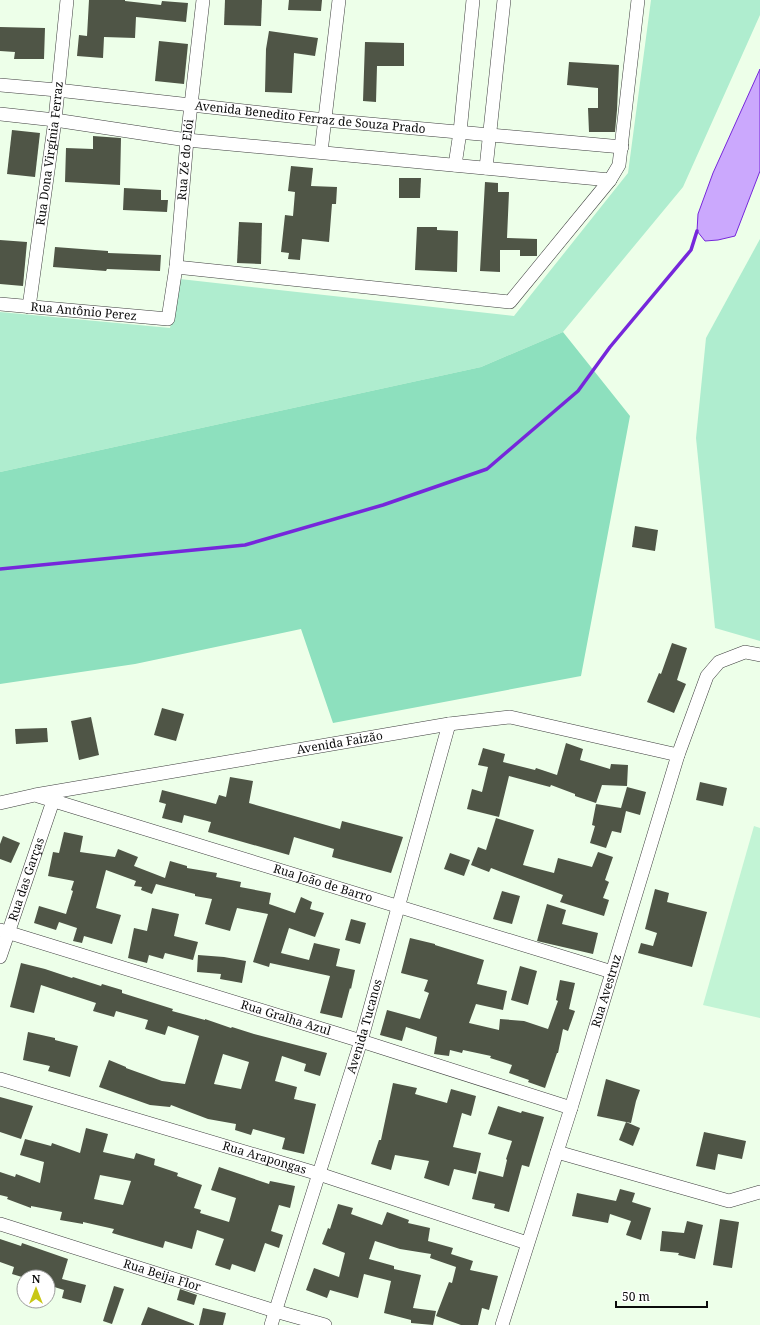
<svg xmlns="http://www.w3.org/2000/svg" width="760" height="1325" viewBox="0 0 760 1325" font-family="'Noto Serif',serif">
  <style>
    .green { fill: #afedcf }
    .forest { fill: #8de0be }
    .pitch { fill: #c2f4d5 }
    .water { fill: #cba8fd; stroke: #7627db }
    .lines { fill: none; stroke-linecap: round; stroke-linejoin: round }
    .stream { stroke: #7627db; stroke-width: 3.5 }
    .building { fill: #4f5546; fill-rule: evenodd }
    .street-casing { stroke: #3e3e3e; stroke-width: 14 }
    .street { stroke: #fff; stroke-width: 13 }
    .labels { text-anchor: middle; stroke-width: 4; stroke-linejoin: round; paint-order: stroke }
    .street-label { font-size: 12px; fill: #0b0b0b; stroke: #fff }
  </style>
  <rect width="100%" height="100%" fill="#edffe9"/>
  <g class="green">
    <path d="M651,0h109v15l-77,172 -120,145 -82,35 -481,105v-160l170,16 10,-49 334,37 114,-143z"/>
    <path d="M760,239v402l-45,-13 -19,-190 10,-100z"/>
  </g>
  <path class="forest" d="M563,332l67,84 -49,260 -248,47 -32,-94 -166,35 -135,20v-212l481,-105z"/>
  <path class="pitch" d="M754,826l6,2v190l-57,-13z"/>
  <path class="water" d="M760,69v102l-25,65 -17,4 -13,1 -8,-10 1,-17 15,-41z"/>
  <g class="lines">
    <path class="stream" d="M0,569l245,-24 138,-40 104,-36 91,-78 32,-44 81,-97 6,-19"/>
  </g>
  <g class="building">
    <path d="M89,0h36v1l36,4 1,-4 26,2 -2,19 -50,-5 -1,21 -31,-1 -1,21 -26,-2 2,-21 8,1z"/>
    <path d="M225,0h37l-1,26 -37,-1z"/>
    <path d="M289,0h33l-1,11 -33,-1z"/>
    <path d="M0,27l45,1 -1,31h-30l1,-7 -15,-1z"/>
    <path d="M269,31l49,7 -3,18 -21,-3 -2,40 -27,-1 1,-43z"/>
    <path d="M159,41l29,3 -4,40 -29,-3z"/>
    <path d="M365,42l39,1v23h-27l-1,36 -13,-1z"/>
    <path d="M569,62l50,3 -2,45 -2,22h-26l-1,-24h10v-20l-31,-3z"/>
    <path d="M12,130l28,3 -5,44 -28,-3z"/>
    <path d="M93,136l28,2 -1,47 -55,-3 1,-34 27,1z"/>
    <path d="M291,166l22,2 -2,18 26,1 -1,17h-4l-3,38 -27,-3 -2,21 -12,-1 1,-6 -8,-1 4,-37 8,1 2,-24 -7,-1z"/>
    <path d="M399,178h22l-1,20h-21z"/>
    <path d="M485,182l13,1v9h11l-2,46 30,1v17h-17v-6h-20v22l-20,-1z"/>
    <path d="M124,188l37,2v10h7l-1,12 -44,-2z"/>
    <path d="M239,222l23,1 -1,41 -24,-1z"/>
    <path d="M417,227h20v3l21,1 -1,41 -42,-2z"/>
    <path d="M0,240l27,2 -4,44 -23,-2z"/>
    <path d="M55,247l53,4v2l53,2 -1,16 -53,-2 -1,2 -53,-4z"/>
    <path d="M635,526l23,4 -3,21 -23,-4z"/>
    <path d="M672,643l15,5 -10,32 9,4 -12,29 -27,-11 12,-29 2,1z"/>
    <path d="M162,708l22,6 -8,27 -22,-6z"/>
    <path d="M91,717l8,38 -20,5 -8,-39z"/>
    <path d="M47,728l1,14 -32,2 -1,-15z"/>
    <path d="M566,743l17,6 -3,11 30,9 1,-5 17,1 -1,21 -25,-1 -6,18 -21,-7v-2l-24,-9 -1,2 -41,-11 -10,41 -32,-8 5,-20 10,3 6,-25 -10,-2 5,-17 22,6 -2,8 32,8 1,-2 21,7z"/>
    <path d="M230,777l23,4 -4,22 91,26 2,-8 61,16 -12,36 -59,-16 2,-8 -40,-12 -5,18 -81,-23 3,-10 -27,-7 -2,8 -20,-5 4,-14 -7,-2 3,-12 54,14 3,-9 7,2z"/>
    <path d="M700,782l27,6 -4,18 -27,-6z"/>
    <path d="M627,787l19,5 -6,23 -14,-4 -5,22 -9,-2 -6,17 -16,-5 5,-17 -3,-1 4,-21 25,4z"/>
    <path d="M496,818l38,12 -11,35 31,8 4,-15 34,9 6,-15 15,5 -8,23 4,2 -6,16 6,2 -5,16 -44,-14 3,-7 -72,-27 -2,4 -18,-7 7,-18 8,3z"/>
    <path d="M64,832l19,4 -3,16 35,5 3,-8 20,8 -4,9 31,12 5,-17 17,5v2l30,5 -1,4 25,5 -1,5 31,6 -2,11 26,9 6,-16 11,5 -2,7 14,4 -9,24 -26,-9 -8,25 28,7 5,-17 26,6 -4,17 19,4 -4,19 -1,-1 -8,30 -22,-5 10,-37 -60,-13 -1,4 -16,-5 15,-48 -31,-6 -7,23 -25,-7 7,-25 -17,-3v-2l-39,-10 -4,10 -11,-4 1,-3 -8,-1 2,-5 -30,-11 -10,38 25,7 -9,29 -28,-8 -2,7 -9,-2 4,-13 -18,-6 -3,8 -22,-7 5,-17 27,8 7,-23 -2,-1 3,-9 -26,-5 5,-24 6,1z"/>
    <path d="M3,836l17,7 -9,20 -11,-4v-15z"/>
    <path d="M450,853l20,7 -6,16 -20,-7z"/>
    <path d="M655,889l14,4 -2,9 40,10 -15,55 -54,-14 3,-10 12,3 4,-13 -12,-4z"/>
    <path d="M502,891l18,5 -8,28 -19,-5z"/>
    <path d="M547,904l19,6 -4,14 36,9 -5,21 -56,-13z"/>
    <path d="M152,908l27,6 -5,22 24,6 -5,18 -28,-7 -2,6 -14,-4 -2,8 -19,-5 6,-30 13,3z"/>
    <path d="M351,919l15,4 -6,21 -15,-4z"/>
    <path d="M410,938l25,6v1l49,15 -7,24 30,7 -4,19 -27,-6 -7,19 30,7 1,-11 24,2 24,8 10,-28 -2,-1 4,-20 15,3 -6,26 6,2 -7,20 -5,-2 -5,24h-1l-12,35 -17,-6 1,-2 -20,-7 3,-8 -22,-7 1,-2 -28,-6 -1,3 -12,-3 -1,6 -15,-2 3,-17 -31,-10 -4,14 -22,-6 7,-25 33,9 9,-26 -5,-2 4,-11 -27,-7z"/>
    <path d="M198,955l26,2 22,4 -4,22 -22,-4 1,-5 -24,-2z"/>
    <path d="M21,963l24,6 27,9 1,-1 28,9 1,-2 20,6v3l51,16 -1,2 33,9v-1l26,9 1,-1 22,7 73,19 -7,23 -16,-5 2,-7 -24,-8 -7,25 22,6 -3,12 22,5 -12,50 -22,-5 3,-11 -32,-9 -2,6 -16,-5 1,-6 -28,-5 -37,-14 -1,2 -20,-2 -51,-18 10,-27 17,7v1l36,13 23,3 14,-48 -31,-10 -3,9 -20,-6 3,-9 -32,-9 -2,6 -21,-6 3,-8 -55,-18 -7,28 -24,-6zM223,1054l26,8 -8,27 -27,-5z"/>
    <path d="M520,966l17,5 -9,34 -17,-5z"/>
    <path d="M28,1032l27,6v2l23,6 -8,31 -22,-6 2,-5 -27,-6z"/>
    <path d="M606,1079l34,11 -4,11 -5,22 -34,-7z"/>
    <path d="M393,1083l24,5 -2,6 32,9 4,-14 25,7 -5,20 -9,-3 -9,34 28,6 -5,21 -22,-5 -5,17 -25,-8 5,-17 -34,-6 -4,15 -20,-6 8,-24h2z"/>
    <path d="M0,1097l33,9 -12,33 -21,-7z"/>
    <path d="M498,1106l23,7 1,-2 22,6 -15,50 -7,-2 -13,47 -15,-4 1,-4 -23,-5 7,-28 24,6 4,-17 -1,-1 6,-18 -24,-7z"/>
    <path d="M626,1122l14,6 -7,18 -14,-6z"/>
    <path d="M86,1128l22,6 -5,18 31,7 2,-6 19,6 -1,6 24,8 -1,3 25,9 -8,23 7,2 -1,3 29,9 7,-24 -25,-8 8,-23 50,17 1,-3 25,5 -5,22 -11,-3 -8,26 12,4 -4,13 -14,-5 -10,29 -23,-8 -2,6 -15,-5 9,-26 -27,-9 -5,19 -27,-8 -2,7 -51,-15 2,-4 -31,-7v2l-23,-4 2,-8 -31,-6v2l-24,-9 1,-2 -8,-2v-23l15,5 1,-3 24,9 4,-21 -24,-7 5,-16 26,7 1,-3 28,10zM100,1175l31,6 -8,24 -29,-6z"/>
    <path d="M704,1132l42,9 -4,18 -24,-5 -3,16 -19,-4z"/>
    <path d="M620,1189l15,4 -3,9 19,6 -10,32 -15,-5 5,-14 -21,-7 -2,9 -36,-7 5,-23 39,8z"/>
    <path d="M338,1204l15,4 -2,6 31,11 5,-13 22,8 -1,3 22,5 -2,13 25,7 -2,6 22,7 -3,9 28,6 -9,34 -7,-2 -4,17h-17l-25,-9 13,-34 3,1 4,-16 -26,-9 1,-4 -31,-5 -25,-8 -6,18 25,7v3l27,6 -8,33 23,3 -3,14 -22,-2v-3l-27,-7 7,-32 -27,-7 -6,24 -28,-8 -3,8 -21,-8 8,-22 25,9 6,-24 -23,-9 6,-16 2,1z"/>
    <path d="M720,1219l19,3 -7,46 -19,-3z"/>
    <path d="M687,1221l16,4 -8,34 -17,-4 1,-2 -19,-2 2,-20 22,2z"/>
    <path d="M0,1239l21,7 1,-3 46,16 -6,20 24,6 -5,18 -19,-5 2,-8 -16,-5v-8h-26l-10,-3 2,-7 -14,-5z"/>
    <path d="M114,1286l10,3 -12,35 -9,-3z"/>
    <path d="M180,1289l17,6 -3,10 -17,-5z"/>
    <path d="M148,1307l46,17v1h-53z"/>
    <path d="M203,1308l23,5 -3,12h-24z"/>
  </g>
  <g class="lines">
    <g class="street-casing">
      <g id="street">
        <path id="s1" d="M0,85l57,5 268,30 297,27"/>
        <path d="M0,114l55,6 132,20 423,40"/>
        <path d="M321,152l18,-152"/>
        <path d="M455,165l5,-33 13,-132"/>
        <path d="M486,168l18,-168"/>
        <path d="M176,267l334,35 100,-122 9,-15 19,-165"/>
        <path id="s2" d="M0,304l168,15 8,-52 11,-127 16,-140"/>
        <path id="s3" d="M29,307l26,-187 12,-120"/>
        <path id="s4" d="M38,796l574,176"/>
        <path id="s5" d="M0,803l35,-8 414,-71 61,-7 168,38"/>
        <path id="s6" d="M0,930l361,111 210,67"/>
        <path id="s7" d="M0,957l53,-156"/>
        <path id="s8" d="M0,1079l319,95 208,69"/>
        <path d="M557,1152l172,49 31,-9"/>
        <path id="s9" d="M0,1224l275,87 50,14"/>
        <path id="s10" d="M271,1325l90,-284 88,-317"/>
        <path id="s11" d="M502,1325l69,-217 107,-353 29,-79 12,-14 26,-10 15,3"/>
      </g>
    </g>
    <use href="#street" class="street"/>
  </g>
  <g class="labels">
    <g class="street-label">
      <text dy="4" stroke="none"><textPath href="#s1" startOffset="312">Avenida Benedito Ferraz de Souza Prado</textPath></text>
      <text dy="4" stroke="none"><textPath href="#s3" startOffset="155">Rua Dona Virgínia Ferraz</textPath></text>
      <text dy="4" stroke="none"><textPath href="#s2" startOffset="329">Rua Zé do Elói</textPath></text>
      <text dy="4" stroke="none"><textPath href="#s2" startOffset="84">Rua Antônio Perez</textPath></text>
      <text dy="4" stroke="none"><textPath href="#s5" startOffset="345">Avenida Faizão</textPath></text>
      <text dy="4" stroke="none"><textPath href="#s7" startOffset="82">Rua das Garças</textPath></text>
      <text dy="4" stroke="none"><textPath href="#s4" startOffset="298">Rua João de Barro</textPath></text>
      <text dy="4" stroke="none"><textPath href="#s11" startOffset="350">Rua Avestruz</textPath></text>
      <text dy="4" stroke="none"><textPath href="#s6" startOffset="299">Rua Gralha Azul</textPath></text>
      <text dy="4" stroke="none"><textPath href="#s10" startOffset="313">Avenida Tucanos</textPath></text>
      <text dy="4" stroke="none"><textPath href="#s8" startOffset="276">Rua Arapongas</textPath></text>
      <text dy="4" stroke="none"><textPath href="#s9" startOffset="170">Rua Beija Flor</textPath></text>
    </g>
  </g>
  <g transform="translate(36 1289)"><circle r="19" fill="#ffffff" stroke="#9d9d9d"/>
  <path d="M0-3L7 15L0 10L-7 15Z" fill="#c9c716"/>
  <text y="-6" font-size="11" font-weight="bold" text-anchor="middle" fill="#0b0b0b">N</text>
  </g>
  <path d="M616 1301v6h91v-6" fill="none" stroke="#0b0b0b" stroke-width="2"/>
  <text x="622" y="1301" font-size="12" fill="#0b0b0b" stroke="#ffffff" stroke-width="3" paint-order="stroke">50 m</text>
</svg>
